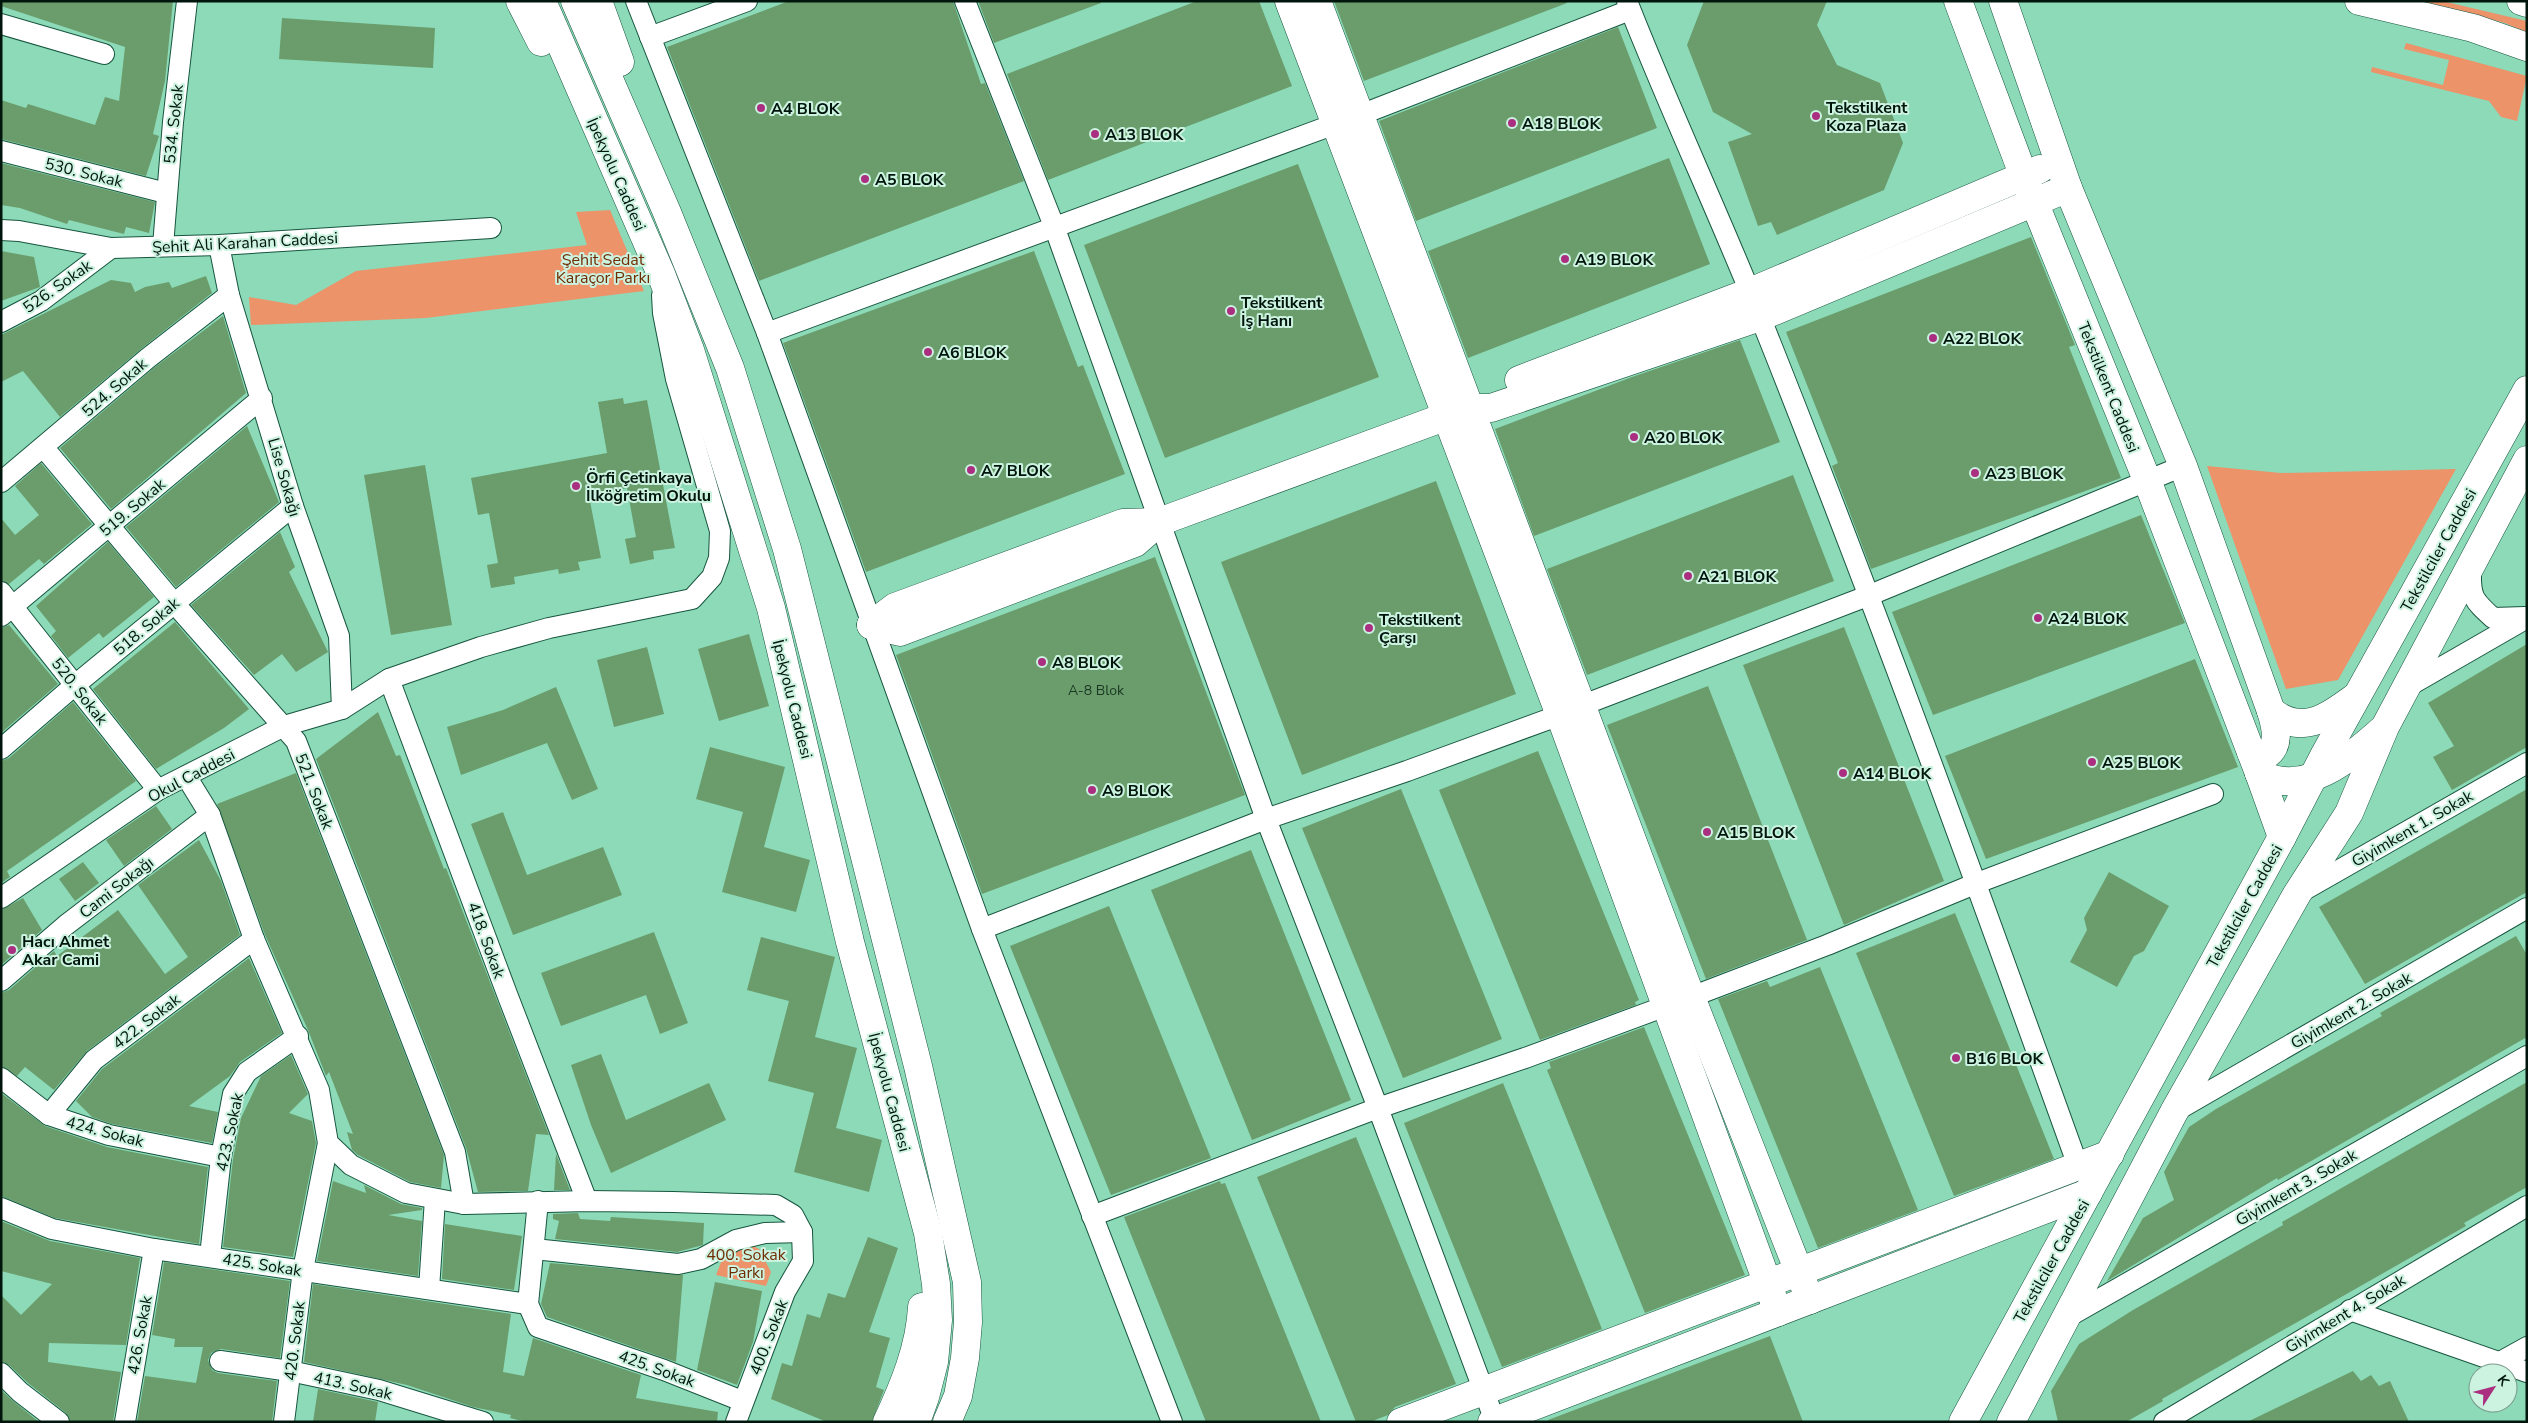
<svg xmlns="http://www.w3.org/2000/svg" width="2528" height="1423" viewBox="0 0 2528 1423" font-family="'Nunito Sans',sans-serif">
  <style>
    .green { fill: #ec936a }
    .building { fill: #6a9d6b }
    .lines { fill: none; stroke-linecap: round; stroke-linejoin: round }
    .street-casing { stroke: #17563f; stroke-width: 22 }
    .secondary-casing { stroke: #17563f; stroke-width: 29 }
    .primary-casing { stroke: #17563f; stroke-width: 29 }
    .highway-casing { stroke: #17563f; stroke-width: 29 }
    .street { stroke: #fff; stroke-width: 20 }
    .secondary { stroke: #fff; stroke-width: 28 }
    .primary { stroke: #fff; stroke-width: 28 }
    .highway { stroke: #fff; stroke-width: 28 }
    .poi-dot { fill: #ab2f80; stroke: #ccf2e0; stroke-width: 2 }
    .labels { text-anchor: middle; stroke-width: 4; stroke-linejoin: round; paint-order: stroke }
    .number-label { font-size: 14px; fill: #1a3724 }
    .poi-label { font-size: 16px; font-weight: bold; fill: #00150c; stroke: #ccf2e0; text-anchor: start }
    .street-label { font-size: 16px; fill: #00150c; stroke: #ccf2e0 }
    .park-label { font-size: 16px; fill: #702d04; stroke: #ccf2e0 }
  </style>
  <rect width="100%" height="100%" fill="#8cdab8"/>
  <g class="green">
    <path d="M2417,1h25l85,20v12l-22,-10z"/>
    <path d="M2406,43l121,33 -10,45 -16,-4 -12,-16 -118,-29 1,-5 71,18 6,-25 -45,-11z"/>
    <path d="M610,210l34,81 -218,27 -175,7 -2,-28 47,8 60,-34 231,-26 -11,-33z"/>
    <path d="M2207,466l74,7 175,-4 -118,211 -52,9z"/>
    <path d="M745,1242l14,7 12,23 -5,14 -50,-11 7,-18z"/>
  </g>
  <g class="building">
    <path d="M1,1h172l-8,80 -12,53 6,2 -13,40 -145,-37v-39l25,8 2,-4 67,21 10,-28 14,4 6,-54 -124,-41z"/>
    <path d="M789,1h164l28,83 4,-1 39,98 -265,100 -92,-234z"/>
    <path d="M978,1h123v2l-107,40z"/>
    <path d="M1197,1h62l33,85 -244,94 -41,-106z"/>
    <path d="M1334,1h233v2l-203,78z"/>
    <path d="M1704,1h123l-10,24 20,40 43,18 23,60 -19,47 -107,45 -6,-13 -13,4 -30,-84 24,-8 -39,-22 -26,-67z"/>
    <path d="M282,18l153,10 -2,40 -154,-9z"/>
    <path d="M1618,27l39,101 -241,93 -37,-100z"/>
    <path d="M1669,158l41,106 -242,94 -40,-107z"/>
    <path d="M1,163l154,39 -6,31 -23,-6 -2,7 -55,-14 -2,4 -47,-16 -19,-3z"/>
    <path d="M1298,164l81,213 -214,81 -81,-213z"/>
    <path d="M2031,237l44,108 -6,2 52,131 -250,91 -39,-103 6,-3 -52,-131z"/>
    <path d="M1,251l33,6 6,30 -39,14z"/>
    <path d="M1034,251l44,116 5,-2 42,109 -259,98 -83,-229z"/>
    <path d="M206,276l6,17 -71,56 -81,68 -37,-46 -22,11v-47l110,-55 20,3 4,9 10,-5 24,-5 3,6z"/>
    <path d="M223,316l23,77 -135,116 -51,-61 95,-81z"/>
    <path d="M1740,340l40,102 -246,94 -39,-107 137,-52z"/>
    <path d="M623,398l1,6 23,-4 28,148 -22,3 1,8 -24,5 -5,-25 11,-2 -9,-49 -38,8 12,62 -23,4 2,8 -21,4 -1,-5 -44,8 1,7 -24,4 -4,-23 11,-2 -9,-50 -11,2 -7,-37 136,-25 -9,-51z"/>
    <path d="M247,426l32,76 -103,85 -50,-60z"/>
    <path d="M41,463l51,61 -48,40 -5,-5 -30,25 -8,-4v-62l14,17 24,-20 -24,-29z"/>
    <path d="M425,465l27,160 -61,10 -27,-160z"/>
    <path d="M1793,475l41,106 -247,94 -40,-106z"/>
    <path d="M1436,481l80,213 -214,81 -81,-213z"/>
    <path d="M2141,515l44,108 -252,92 -41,-103z"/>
    <path d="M280,532l15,35 -6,5 39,80 -32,20 -14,-18 -28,21 -63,-70z"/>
    <path d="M108,542l46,55 -51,41 -4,-5 -31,25 -17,-22 5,-5 -20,-25z"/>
    <path d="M1155,557l90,238 -263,99 -86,-239z"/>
    <path d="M175,622l74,87 -25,19 -68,41 -63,-80z"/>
    <path d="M9,625l49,59 -57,49v-105z"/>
    <path d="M1844,627l100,254 -100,44 -101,-260z"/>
    <path d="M749,634l20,72 -50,15 -21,-72z"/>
    <path d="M2527,644v103l-75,43 -19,-33 21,-11 -26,-43z"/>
    <path d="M647,647l17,67 -50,13 -17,-67z"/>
    <path d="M2195,659l43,108 -252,92 -41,-103z"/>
    <path d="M1708,686l99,254 -101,39 -99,-254z"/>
    <path d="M556,687l42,102 -26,11 -25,-57 -86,32 -14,-48 56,-17z"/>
    <path d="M73,702l63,79 -129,90 3,6 -9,6v-122l8,-3z"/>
    <path d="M378,712l18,44 4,-1 44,114 2,-1 103,267 -13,-1 -8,57 -50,1 -12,-44 -150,-389z"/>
    <path d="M710,747l75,20 -21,80 46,13 -14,52 -74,-20 21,-80 -47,-13z"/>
    <path d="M1538,751l101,249 -4,2 1,3 -96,35 -101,-250z"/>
    <path d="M296,773l148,382 -3,33 -31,-6 -52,-27 -6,-5 -5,-18 6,2 -24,-62 -3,4 -18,-46 -43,-95 -48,-131z"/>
    <path d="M1401,789l101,250 -99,39 -101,-250z"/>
    <path d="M2527,789v103l-162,92 -46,-77z"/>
    <path d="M156,806l16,23 -48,37 -18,-26z"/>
    <path d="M503,812l24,63 76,-28 19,48 -109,40 -42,-111z"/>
    <path d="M199,840l22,41 19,54 -153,116 -33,39 -29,-23 -8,9 -16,-10v-73l8,-3 45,-39 3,5 61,-46 47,64 23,-17 -50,-72z"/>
    <path d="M1251,850l100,250 -99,40 -101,-250z"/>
    <path d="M83,862l16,21 -24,18 -16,-22z"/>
    <path d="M2109,872l60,34 -25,45 -10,5 -17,31 -47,-25 17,-32 -3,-12z"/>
    <path d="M23,898l19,32 -41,35v-55z"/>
    <path d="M1109,906l102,252 -100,37 -101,-249z"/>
    <path d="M1955,913l99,246 -100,37 -98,-243z"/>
    <path d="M654,932l34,91 -28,11 -14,-39 -85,31 -20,-53z"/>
    <path d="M2516,936l11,19v82l-249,143 -1,-2 -170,103 36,-63 31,-18 -10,-28 25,-45 27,-18 166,-93 -2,-3z"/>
    <path d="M761,937l74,20 -20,80 42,11 -21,80 46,12 -13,52 -75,-20 20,-79 -46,-12 21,-80 -42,-11z"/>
    <path d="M249,958l33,75 -42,29 -10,14 -41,30 29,6 -6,31 -100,-19 -20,-7 -16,-16 26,-32z"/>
    <path d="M1820,967l98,243 -100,38 -100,-249 49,-18 3,6z"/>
    <path d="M1644,1027l101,248 -100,38 -98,-243 4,-2 -2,-6z"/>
    <path d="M601,1054l25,66 83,-37 17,37 -115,53 -20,-48 -20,-60z"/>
    <path d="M291,1055l17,39 -19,19 23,8 4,22 -23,114 -70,-10 10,-88 8,-41 20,-42z"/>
    <path d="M2527,1082v105l-63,36 2,3 -304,173 1,2 -37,21h-68l-7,-31 28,-47 54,-34 150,-85 -1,-3z"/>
    <path d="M1503,1083l99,246 -100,38 -98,-244z"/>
    <path d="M1,1093l44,33 62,21 101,20 -9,77 -144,-26 -54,-22z"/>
    <path d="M1356,1137l100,247 -61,23 -7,8 -18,7h-14l-99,-245z"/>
    <path d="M556,1154l14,36h-16z"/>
    <path d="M333,1181l33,12 -2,-8 37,19 21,4v2l-34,5 34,6 -4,55 -101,-15z"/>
    <path d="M1220,1181l1,3 4,-1 96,239h-115l-82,-205z"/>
    <path d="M578,1213l2,6 30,2 1,-4 93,6 -1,22 -26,7 -122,-13 4,-18 -6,-2v-5z"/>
    <path d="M1,1221l49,20 90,17 -14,87 -77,-2 -1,19 73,10 -8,50h-42l-5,-9 -38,-30 -19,-18 -8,-4v-66l20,20 31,-31 -51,-13z"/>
    <path d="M445,1224l77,12 -8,54 -72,-11z"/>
    <path d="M868,1237l30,11 -29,84 21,6 -14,49 8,3 -12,32h-45l-56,-23 11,-36 10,3 15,-52 13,4 8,-25 17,5z"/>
    <path d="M164,1262l126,19 -10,77 -59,-9 -10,4 -3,7 4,10 6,3 59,8 -5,41h-135l8,-46 51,7 7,-36h-29l1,-8 -23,-4z"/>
    <path d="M550,1263l133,12 -7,87 -129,-45 -6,-13z"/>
    <path d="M715,1282l47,9 -9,51 -16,43 -40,-15z"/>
    <path d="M313,1284l198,30 -8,58 21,4 9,-38 108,37 -5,23 82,14 -1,10h-191l-16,-4 1,-3 -38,-8 -66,-22 -103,-23z"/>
    <path d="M1770,1336l33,86h-254l-1,-2z"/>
    <path d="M2353,1371l8,10 10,-6 8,11 11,-5 19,41h-162z"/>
    <path d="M318,1389l60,13 -3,20h-62z"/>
    <path d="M1,1390l12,11 26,21h-38z"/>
  </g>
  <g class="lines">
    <g class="street-casing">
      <g id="street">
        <path d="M636,1l131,332 215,596 190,493"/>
        <path d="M965,1l89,225 212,593 112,289 117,313"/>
        <path d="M1627,1c42,107 91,211 134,318 112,280 215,563 317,847"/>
        <path d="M1,24l103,30"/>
        <path d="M650,37l97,-36"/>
        <path d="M1360,115l270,-105"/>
        <path d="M1,151l165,42"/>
        <path d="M1,230l18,1 92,17 108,-3 272,-17"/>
        <path d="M219,245l10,50 64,211 46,130 3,73"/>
        <path d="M163,246l10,-124 14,-121"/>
        <path d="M1,322l40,-21 70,-53"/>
        <path d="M767,333l568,-209"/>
        <path d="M44,448l130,155 122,138 159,411 9,52"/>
        <path d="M1,482l147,-124 81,-63"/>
        <path d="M2471,568c-1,29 2,32 22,50l32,-1"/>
        <path d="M1,592l157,198"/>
        <path d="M1,616l261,-218"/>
        <path d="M389,679l118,315 80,207"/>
        <path d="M2407,687l120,-69"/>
        <path d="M1583,705l287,-110 313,-129"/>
        <path d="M1,749l74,-64 218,-179"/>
        <path d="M186,776l24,39 44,124 65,151 9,53 23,22 55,28 58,11 123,-3 86,1 103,3 17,10 9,17 1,29 -18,31 -49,130"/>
        <path d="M2299,893l228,-130"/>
        <path d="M1,898l157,-108 126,-64 58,-17 47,-30 92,-32 68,-19 143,-29 20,-22 7,-19 1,-27 -44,-152 -13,-66 -1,-18"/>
        <path d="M982,929l284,-110 141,-48 153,-56"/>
        <path d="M1,981l65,-56 144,-110"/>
        <path d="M1691,997l136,-52 150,-62 236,-89"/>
        <path d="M1,1078l48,37 60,20 112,22"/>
        <path d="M2174,1112l353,-204"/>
        <path d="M49,1115l45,-55 160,-121"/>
        <path d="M538,1201l-10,103 10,23 126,43 78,31"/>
        <path d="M1,1208l51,21 102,20 374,55"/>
        <path d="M1092,1216l286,-108 147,-50 141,-52"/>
        <path d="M534,1249l144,15 23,-5 35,-19 29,-7 37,-1"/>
        <path d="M210,1256l11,-99 12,-63 14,-22 51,-36"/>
        <path d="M429,1289l6,-90"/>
        <path d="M2350,1310l177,62"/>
        <path d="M2066,1318l461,-262"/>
        <path d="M220,1361l70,10 89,19 104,32"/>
        <path d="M2500,1362l27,-15"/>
        <path d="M1,1373l19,19 39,30"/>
        <path d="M125,1422l29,-173"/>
        <path d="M284,1422l19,-152 25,-127"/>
        <path d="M2164,1422l363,-216"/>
      </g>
    </g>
    <g class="secondary-casing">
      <g id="secondary">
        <path d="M1289,1l271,714 218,597"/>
        <path d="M1317,1l374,996 119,303"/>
        <path d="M1958,1l66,176 123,303 112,293"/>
        <path d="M2003,1l65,187 115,278 88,245c5,16 11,39 -10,46l-10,-5"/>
        <path d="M1519,380l231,-88 290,-123"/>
        <path d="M871,625l24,-18 228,-84 36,-1 310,-114h22l269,-91 308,-129"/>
        <path d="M871,625l29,7 235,-89 24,-21"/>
        <path d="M1401,1422l709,-268"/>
        <path d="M1492,1422l596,-229"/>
      </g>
    </g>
    <g class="primary-casing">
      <g id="primary">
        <path d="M2359,1l114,27 54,19"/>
        <path d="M2521,1l6,2"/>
        <path d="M2271,711c31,25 55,7 83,-13"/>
        <path d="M2259,773c43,26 92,-15 123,-43"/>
        <path d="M2259,773l23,64"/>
        <path d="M1963,1422l319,-585 43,-83 202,-364"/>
        <path d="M2011,1422l163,-310 123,-218 52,-81 36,-86 142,-267"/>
      </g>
    </g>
    <g class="highway-casing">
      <g id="highway">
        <path d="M520,1l21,41"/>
        <path d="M542,1l119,273 29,76 81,258 79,334 78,291 8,51 2,36 -4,42 -9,35 -9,25"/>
        <path d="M575,1l91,209 64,158 57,181 131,517 49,216 1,40 -3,36 -7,38 -11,26"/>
        <path d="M598,1l22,61"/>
        <path d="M887,1422c17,-36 33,-75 35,-115"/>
      </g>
    </g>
    <use href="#street" class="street"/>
    <use href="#secondary" class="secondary"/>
    <use href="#primary" class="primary"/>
    <use href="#highway" class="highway"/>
  </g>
  <g class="poi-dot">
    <circle cx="761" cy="108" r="5"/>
    <circle cx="1816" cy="116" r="5"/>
    <circle cx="1512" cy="123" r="5"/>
    <circle cx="1095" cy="134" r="5"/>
    <circle cx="865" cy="179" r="5"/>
    <circle cx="1565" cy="259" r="5"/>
    <circle cx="1231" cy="311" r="5"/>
    <circle cx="1933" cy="338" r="5"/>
    <circle cx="928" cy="352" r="5"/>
    <circle cx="1634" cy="437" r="5"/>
    <circle cx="971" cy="470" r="5"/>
    <circle cx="1975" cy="473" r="5"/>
    <circle cx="576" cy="486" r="5"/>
    <circle cx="1688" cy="576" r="5"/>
    <circle cx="2038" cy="618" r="5"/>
    <circle cx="1369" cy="628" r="5"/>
    <circle cx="1042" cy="662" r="5"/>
    <circle cx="2092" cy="762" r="5"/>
    <circle cx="1843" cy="773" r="5"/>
    <circle cx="1092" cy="790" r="5"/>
    <circle cx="1707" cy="832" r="5"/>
    <circle cx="12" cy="950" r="5"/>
    <circle cx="1956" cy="1058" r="5"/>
  </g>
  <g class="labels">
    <g class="number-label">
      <text x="1096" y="695">A-8 Blok</text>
    </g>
    <g class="poi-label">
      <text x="1826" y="113">Tekstilkent<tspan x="1826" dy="18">Koza Plaza</tspan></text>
      <text x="771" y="114">A4 BLOK</text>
      <text x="1522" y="129">A18 BLOK</text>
      <text x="1105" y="140">A13 BLOK</text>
      <text x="875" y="185">A5 BLOK</text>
      <text x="1575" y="265">A19 BLOK</text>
      <text x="1241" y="308">Tekstilkent<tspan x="1241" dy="18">İş Hanı</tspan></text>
      <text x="1943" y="344">A22 BLOK</text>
      <text x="938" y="358">A6 BLOK</text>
      <text x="1644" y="443">A20 BLOK</text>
      <text x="981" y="476">A7 BLOK</text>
      <text x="1985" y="479">A23 BLOK</text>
      <text x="586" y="483">Örfi Çetinkaya<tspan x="586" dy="18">İlköğretim Okulu</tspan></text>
      <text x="1698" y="582">A21 BLOK</text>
      <text x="2048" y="624">A24 BLOK</text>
      <text x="1379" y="625">Tekstilkent<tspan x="1379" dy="18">Çarşı</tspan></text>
      <text x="1052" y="668">A8 BLOK</text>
      <text x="2102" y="768">A25 BLOK</text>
      <text x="1853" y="779">A14 BLOK</text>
      <text x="1102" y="796">A9 BLOK</text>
      <text x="1717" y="838">A15 BLOK</text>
      <text x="22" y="947">Hacı Ahmet<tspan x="22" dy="18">Akar Cami</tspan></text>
      <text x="1966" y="1064">B16 BLOK</text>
    </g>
    <g class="street-label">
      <text transform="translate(173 124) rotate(-84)" y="6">534. Sokak</text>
      <text transform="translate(84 172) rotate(14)" y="6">530. Sokak</text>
      <text transform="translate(617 174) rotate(66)" y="6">İpekyolu Caddesi</text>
      <text transform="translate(245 242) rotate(-3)" y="6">Şehit Ali Karahan Caddesi</text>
      <text transform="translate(57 286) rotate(-35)" y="6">526. Sokak</text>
      <text transform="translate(114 387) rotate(-41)" y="6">524. Sokak</text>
      <text transform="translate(2109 387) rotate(68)" y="6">Tekstilkent Caddesi</text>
      <text transform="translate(285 477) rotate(74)" y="6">Lise Sokağı</text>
      <text transform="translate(132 507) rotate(-40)" y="6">519. Sokak</text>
      <text transform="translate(2438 550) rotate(-61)" y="6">Tekstilciler Caddesi</text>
      <text transform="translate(146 626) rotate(-40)" y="6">518. Sokak</text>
      <text transform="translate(80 691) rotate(52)" y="6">520. Sokak</text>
      <text transform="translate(793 699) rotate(76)" y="6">İpekyolu Caddesi</text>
      <text transform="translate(191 775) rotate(-28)" y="6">Okul Caddesi</text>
      <text transform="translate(315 791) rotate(69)" y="6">521. Sokak</text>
      <text transform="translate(2412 828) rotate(-30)" y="6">Giyimkent 1. Sokak</text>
      <text transform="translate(116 887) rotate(-38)" y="6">Cami Sokağı</text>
      <text transform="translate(2244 906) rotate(-61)" y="6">Tekstilciler Caddesi</text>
      <text transform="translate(487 940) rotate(70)" y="6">418. Sokak</text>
      <text transform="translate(2351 1010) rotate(-30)" y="6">Giyimkent 2. Sokak</text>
      <text transform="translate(146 1021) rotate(-37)" y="6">422. Sokak</text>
      <text transform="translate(890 1092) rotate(75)" y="6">İpekyolu Caddesi</text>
      <text transform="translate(105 1131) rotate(15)" y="6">424. Sokak</text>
      <text transform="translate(229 1132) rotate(-78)" y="6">423. Sokak</text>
      <text transform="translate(2296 1187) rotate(-30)" y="6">Giyimkent 3. Sokak</text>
      <text transform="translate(2051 1261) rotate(-61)" y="6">Tekstilciler Caddesi</text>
      <text transform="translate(262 1264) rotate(9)" y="6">425. Sokak</text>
      <text transform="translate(2345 1313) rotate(-31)" y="6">Giyimkent 4. Sokak</text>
      <text transform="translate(139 1335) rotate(-80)" y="6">426. Sokak</text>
      <text transform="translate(768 1337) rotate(-69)" y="6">400. Sokak</text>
      <text transform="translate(294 1341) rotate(-83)" y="6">420. Sokak</text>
      <text transform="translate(657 1368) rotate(20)" y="6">425. Sokak</text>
      <text transform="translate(353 1385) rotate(13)" y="6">413. Sokak</text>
    </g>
    <g class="park-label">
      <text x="603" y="265">Şehit Sedat<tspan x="603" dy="18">Karaçor Parkı</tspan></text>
      <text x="746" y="1260">400. Sokak<tspan x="746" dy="18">Parkı</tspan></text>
    </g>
  </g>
  <rect width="2528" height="1423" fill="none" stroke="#00150c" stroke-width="5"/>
  <g transform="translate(2493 1388) rotate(54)"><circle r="24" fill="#ccf2e0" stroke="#7a9a8b"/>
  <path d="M0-4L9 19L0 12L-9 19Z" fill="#ab2f80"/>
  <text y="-8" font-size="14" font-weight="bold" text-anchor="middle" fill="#00150c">K</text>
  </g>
</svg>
